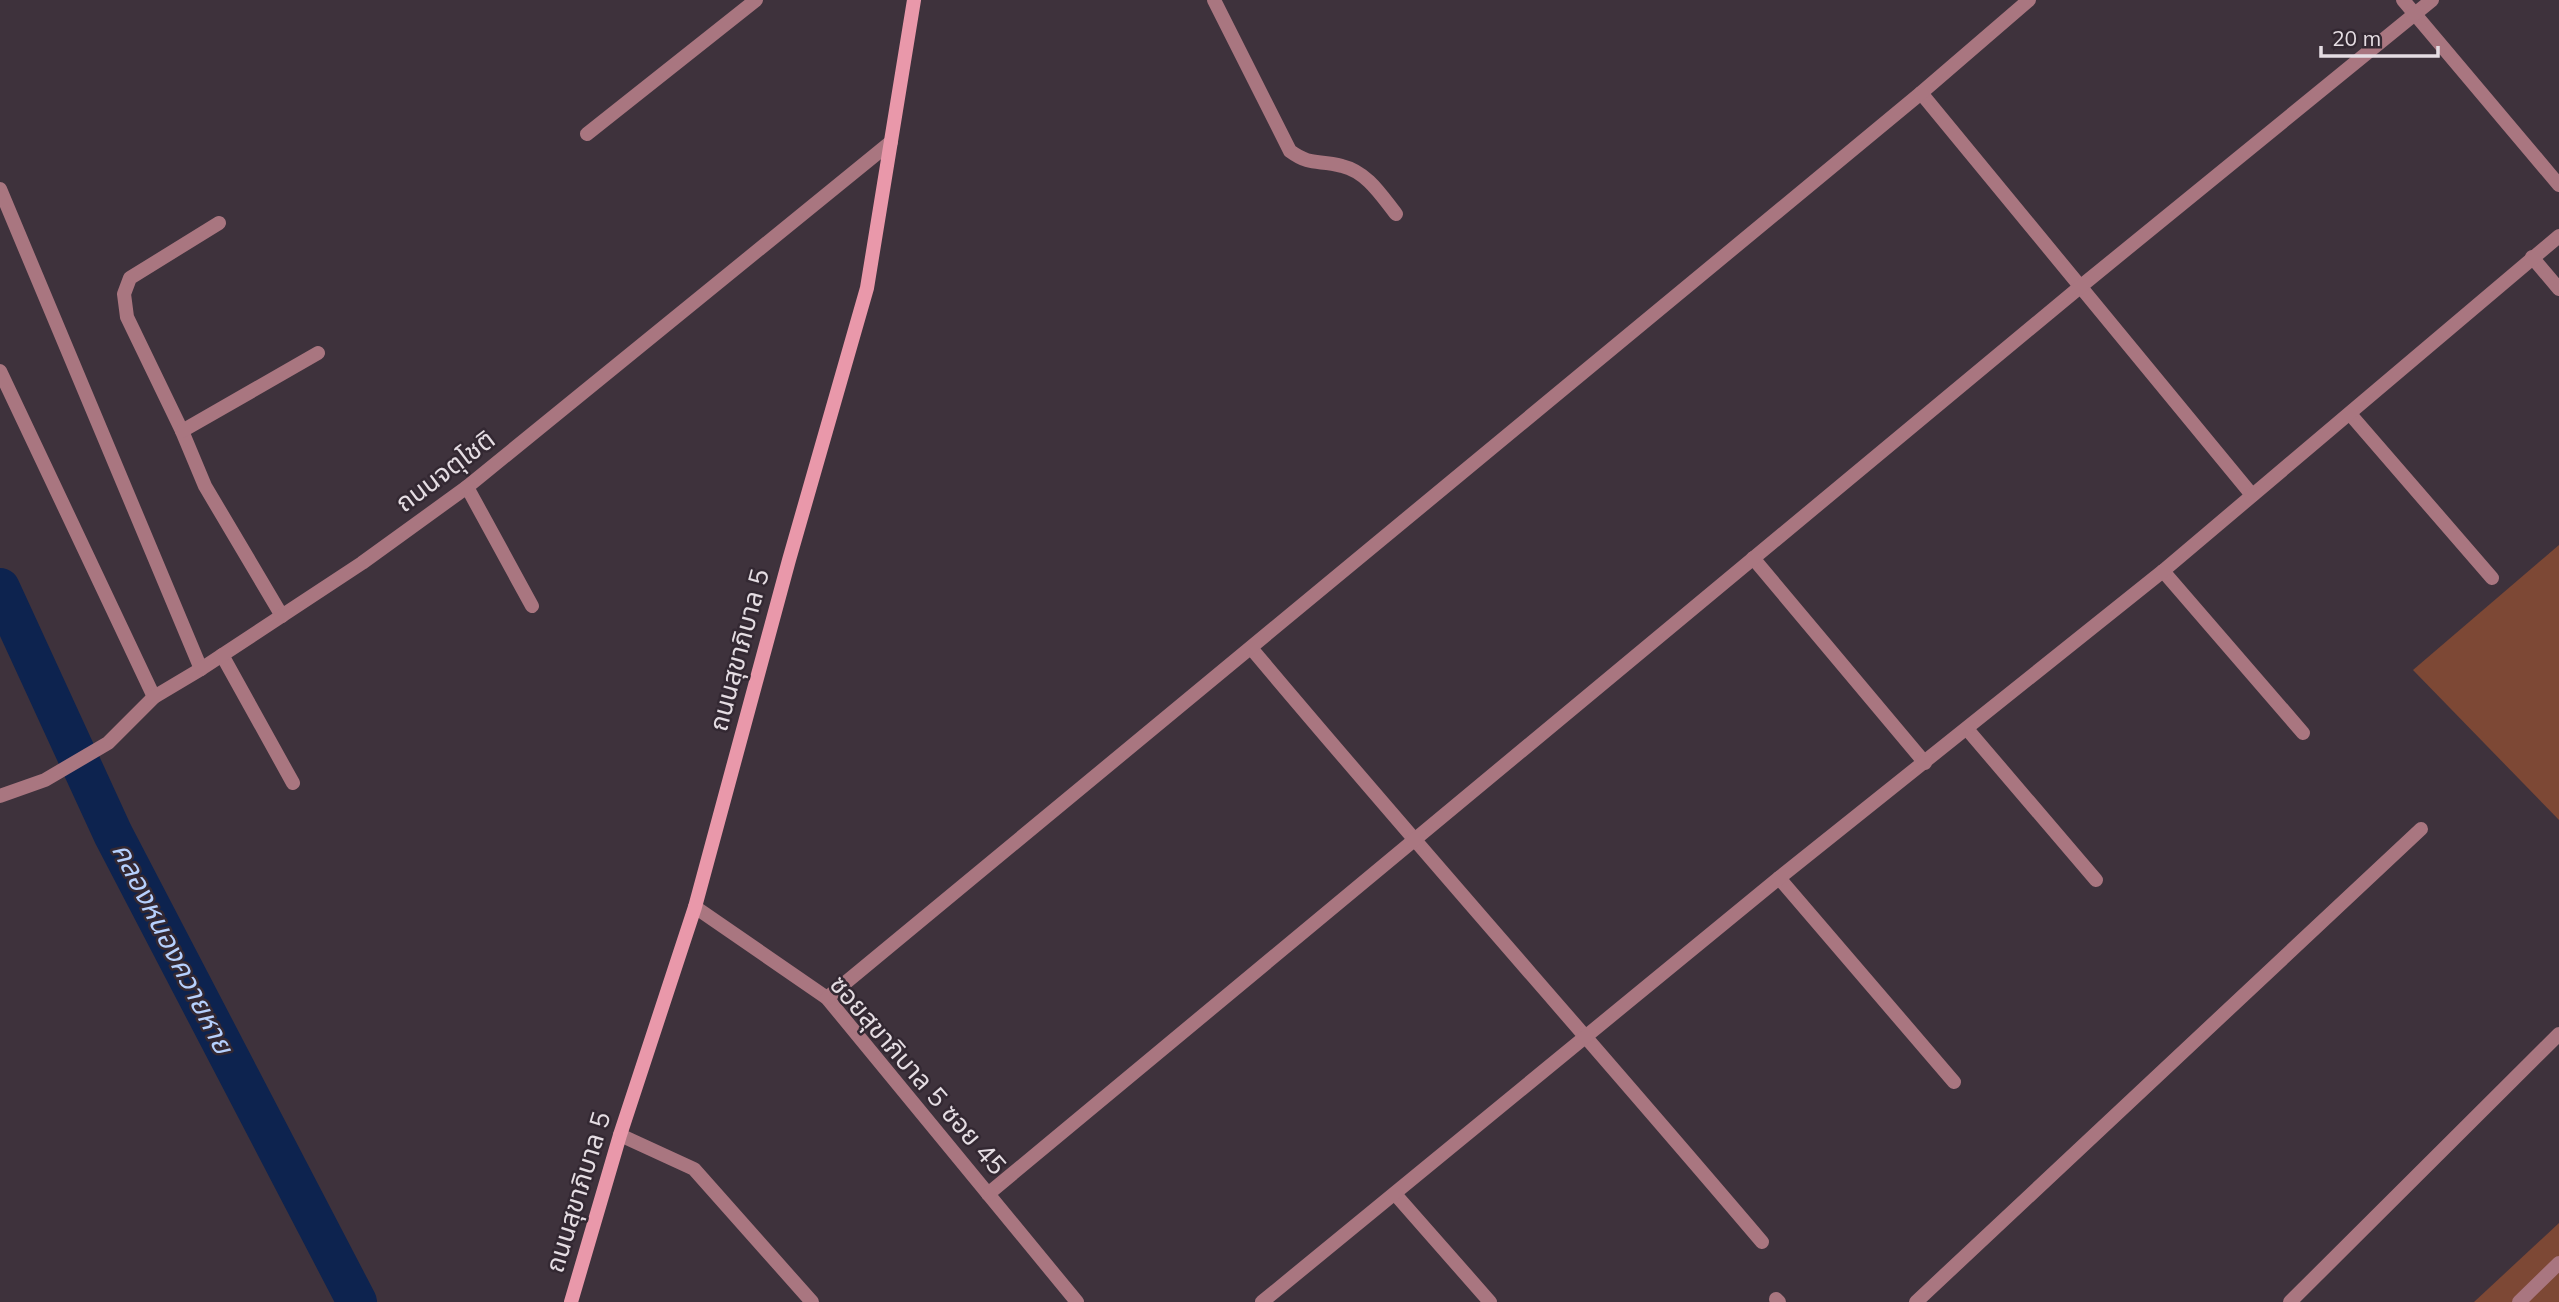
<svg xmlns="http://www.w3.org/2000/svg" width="2559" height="1302" viewBox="0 0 2559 1302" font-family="Mulish,'Noto Sans Thai',sans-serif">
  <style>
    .green { fill: #7d4835 }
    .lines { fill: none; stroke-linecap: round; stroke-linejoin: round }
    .canal { stroke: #0d234f; stroke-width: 40 }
    .service { stroke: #a97680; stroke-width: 14 }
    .minor { stroke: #a97680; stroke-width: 14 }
    .tertiary { stroke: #a97680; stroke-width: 14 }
    .secondary { stroke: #e998aa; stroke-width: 14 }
    .labels { text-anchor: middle; stroke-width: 5; stroke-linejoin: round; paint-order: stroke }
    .street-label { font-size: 26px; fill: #e5dde3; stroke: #332832 }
    .water-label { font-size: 28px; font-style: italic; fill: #b6d0fd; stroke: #332832 }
  </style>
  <rect width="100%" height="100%" fill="#3e323c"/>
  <g class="green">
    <path d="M2559,545v275l-146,-150z"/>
    <path d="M2559,1223v79h-85z"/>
  </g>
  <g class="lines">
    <path class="canal" d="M0,588l113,246 244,468"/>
    <g class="service">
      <path d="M2403,0l156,185"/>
      <path d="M0,189l201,480"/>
      <path d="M219,223l-89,55 -6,16 3,23 55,114 23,55 77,130"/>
      <path d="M182,431l136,-78"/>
      <path d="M467,487l65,119"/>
      <path d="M1753,558l172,205"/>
      <path d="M222,655l71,128"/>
    </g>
    <g class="minor">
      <path d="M1214,0l76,151c22,16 28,8 52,15 25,6 39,29 54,48"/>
      <path d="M1921,93l331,402"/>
      <path d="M587,134l169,-134"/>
      <path d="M2532,257l27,32"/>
      <path d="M0,371l154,326"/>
      <path d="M2350,414l142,164"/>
      <path d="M2163,571l140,162"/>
      <path d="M1251,648c168,200 342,395 511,594"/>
      <path d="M1967,729l129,151"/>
      <path d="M1779,878l175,204"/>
      <path d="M695,907l132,91 250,304"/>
      <path d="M827,998l1094,-905 108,-93"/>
      <path d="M620,1135l74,34 118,133"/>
      <path d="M988,1194l1092,-907 352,-287"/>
      <path d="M1395,1194l95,108"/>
      <path d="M1776,1299l3,3"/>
      <path d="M1262,1302l517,-424 384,-307 396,-335"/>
      <path d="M1916,1302l505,-473"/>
      <path d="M2290,1302l269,-268"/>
      <path d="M2519,1302l40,-39"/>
    </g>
    <path class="tertiary" d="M0,796l45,-16 63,-37 46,-46 47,-28 161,-106 105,-76 424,-345"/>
    <path class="secondary" d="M571,1302l49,-167 75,-228 94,-347 78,-272 47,-288"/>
  </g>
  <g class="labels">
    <g class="street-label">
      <text transform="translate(445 471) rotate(-37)" y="9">ถนนจตุโชติ</text>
      <text transform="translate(739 650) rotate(-75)" y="9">ถนนสุขาภิบาล 5</text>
      <text transform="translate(918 1075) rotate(49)" y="9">ซอยสุขาภิบาล 5 ซอย 45</text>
      <text transform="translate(578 1192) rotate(-73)" y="9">ถนนสุขาภิบาล 5</text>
    </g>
    <g class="water-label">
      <text transform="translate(173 948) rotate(63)" y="10">คลองหนองควายหาย</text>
    </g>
  </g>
  <path d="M2321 46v10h117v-10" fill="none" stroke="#e5dde3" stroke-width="3.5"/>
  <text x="2332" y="46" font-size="21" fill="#e5dde3" stroke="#332832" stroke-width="5" paint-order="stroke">20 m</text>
</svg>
